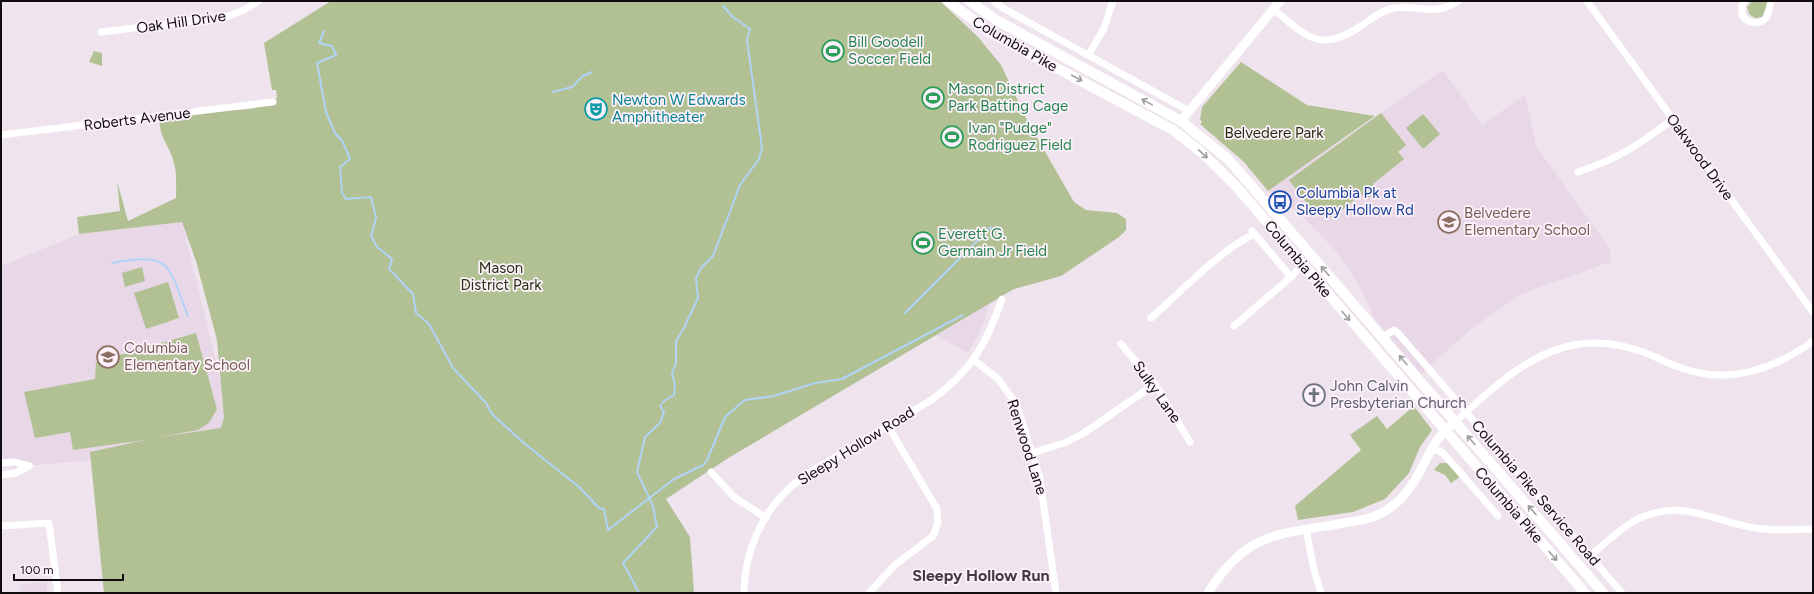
<svg xmlns="http://www.w3.org/2000/svg" width="1814" height="594" viewBox="0 0 1814 594" font-family="Figtree,sans-serif">
  <style>
    .built { fill: #e8d7e6 }
    .green { fill: #b1c194 }
    .lines { fill: none; stroke-linecap: round; stroke-linejoin: round }
    .stream { stroke: #b0d3f6; stroke-width: 2 }
    .street { stroke: #fff; stroke-width: 7 }
    .secondary { stroke: #fff; stroke-width: 9 }
    .primary { stroke: #fff; stroke-width: 10 }
    .oneway { stroke: #9f9e9f }
    .labels { text-anchor: middle; stroke-width: 3.5; stroke-linejoin: round; paint-order: stroke }
    .street-label { font-size: 15px; fill: #100c0f; stroke: #fdf2fb }
    .leisure-label { font-size: 15px; fill: #27864d; stroke: #fdf2fb; text-anchor: start }
    .culture-label { font-size: 15px; fill: #0d838f; stroke: #fdf2fb; text-anchor: start }
    .park-label { font-size: 15px; fill: #273111; stroke: #fdf2fb }
    .transit-label { font-size: 15px; fill: #164399; stroke: #fdf2fb; text-anchor: start }
    .education-label { font-size: 15px; fill: #785e54; stroke: #fdf2fb; text-anchor: start }
    .worship-label { font-size: 15px; fill: #5b616d; stroke: #fdf2fb; text-anchor: start }
    .neighbourhood-label { font-size: 16px; font-weight: bold; fill: #423941; stroke: #fdf2fb }
  </style>
  <rect width="100%" height="100%" fill="#efe4ee"/>
  <g class="built">
    <path d="M1443,70l39,55 43,-30 11,51 74,103v13l-89,32 -50,35 -50,45 -45,-53 -20,-41 -21,-30 -33,-34 -34,-25z"/>
    <path d="M182,222l55,226 -225,19 -1,-6 -8,-3 -2,-9v-183l78,-32z"/>
    <path d="M990,303l-9,27 -13,23 -31,-18z"/>
    <path d="M46,582l1,11h-26l-1,-8z"/>
  </g>
  <g class="green">
    <path d="M331,1h609l38,36 23,28 27,57 46,80 12,8 31,3 9,6v11l-7,7 -58,39 -47,13 -284,168 -64,42 24,38 4,56h-590l-14,-141 55,-12 -72,10 -3,-18 -35,6 -11,-46 71,-13 1,-17 100,-29 21,76 -8,14 -11,7 -38,7 61,-9 3,-11 -7,-77 -21,-79 -14,-39 -103,12 -2,-17 43,-6 -3,-30 11,40 48,-23c0,-11 1,-24 -2,-35 -4,-17 -17,-28 -14,-46 10,-4 20,-8 30,-9 7,0 15,2 22,2 21,0 48,2 65,-12l-1,-8h-4l-8,-47z"/>
    <path d="M1752,1h17l-7,16 -7,1 -6,-4 -2,-7z"/>
    <path d="M94,51l8,2v13l-13,-4z"/>
    <path d="M1241,62l66,43 68,11 -107,75 -24,-29 -44,-38 2,-2 -2,-3 2,-12z"/>
    <path d="M1381,113l25,32 -8,7 6,7 -31,25 3,6 -2,1 1,3 -9,5 -5,-5 -28,24 -17,-3 -27,-35z"/>
    <path d="M1423,114l17,20 -17,15 -17,-21z"/>
    <path d="M142,267l3,14 -20,6 -3,-14z"/>
    <path d="M168,282l11,36 -33,11 -12,-36z"/>
    <path d="M1414,406l18,24 -12,17 -11,26 -24,26 -32,13 -55,8 -3,-14 66,-56 -11,-15 27,-19 10,13z"/>
    <path d="M1440,463h7l13,14 -9,6 -6,-8 -11,-5z"/>
  </g>
  <g class="lines">
    <g class="stream">
      <path d="M324,31l-5,12 13,3 4,9 -19,8 9,49 9,21 8,9 7,17 -10,8 2,26 4,6 25,-2 5,21 -5,18 6,11 15,12 -3,10 24,25 3,19 13,11 24,44 33,35 6,11 33,30 54,43 20,21 5,1 4,21 66,-51 29,-14 4,-5 18,-43 20,-17 29,-4 41,-13 27,-4 121,-64"/>
      <path d="M553,92l19,-5 11,-11 9,-4"/>
      <path d="M112,263c61,-11 56,2 76,53"/>
      <path d="M905,313l86,-86"/>
      <path d="M639,593l-16,-30 34,-36 -4,-21 -16,-34 8,-35 15,-14 4,-11 -4,-6 4,-5 10,-6 1,-10 -3,-12 4,-10v-22l8,-13 14,-30 -2,-20 5,-10 12,-12 27,-71 19,-26 3,-11 -15,-108 3,-11 -17,-12 -10,-11"/>
    </g>
    <g class="street">
      <path d="M994,1l9,7 186,103"/>
      <path d="M1587,1l226,311"/>
      <path d="M1744,1l-2,4v10c6,9 17,11 25,2l4,-16"/>
      <path d="M1273,9c33,27 47,45 88,17 9,-6 18,-14 29,-17 25,-7 41,10 68,-8"/>
      <path d="M101,32l124,-15 17,-6 17,-10"/>
      <path d="M1089,54l15,-26 9,-27"/>
      <path d="M1,135l272,-33"/>
      <path d="M1578,172c40,-13 62,-28 95,-53"/>
      <path d="M1252,231l39,46"/>
      <path d="M1151,318c30,-26 68,-67 103,-84"/>
      <path d="M1234,326l57,-49 11,-12"/>
      <path d="M1383,337l11,-7 4,3 224,260"/>
      <path d="M1121,344l34,40 35,58"/>
      <path d="M974,360l24,19 14,19 6,11 22,70 16,114"/>
      <path d="M1455,422c33,-29 66,-63 110,-75 25,-7 53,-4 78,5 11,4 22,10 33,14 50,20 96,5 137,-25"/>
      <path d="M1433,448l10,5 55,63"/>
      <path d="M1032,453l35,-11 17,-9 71,-49"/>
      <path d="M1,463l13,-1 15,4"/>
      <path d="M711,472l23,25 32,21"/>
      <path d="M1,475l15,-2 13,-7"/>
      <path d="M1,526l48,-3 9,70"/>
      <path d="M1306,529l8,41 7,23"/>
      <path d="M1590,556c15,-12 29,-27 46,-36 47,-23 74,1 119,8 19,3 39,2 58,1"/>
      <path d="M744,593c0,-40 18,-82 49,-108 19,-16 42,-27 64,-41 25,-15 51,-30 76,-45 38,-28 54,-56 69,-100"/>
      <path d="M869,593l26,-28 38,-29 5,-13 -1,-14 -49,-83"/>
    </g>
    <g class="secondary">
      <path d="M1181,121l99,-120"/>
      <path d="M1208,593c38,-60 66,-58 130,-69 16,-3 33,-4 47,-13 28,-16 35,-44 51,-69 5,-8 12,-14 19,-20"/>
    </g>
    <g class="primary">
      <path d="M948,1l43,32 182,97 27,21 35,34 350,408"/>
      <path d="M969,1l29,20 183,100 47,38 375,434"/>
    </g>
  </g>
  <defs><path id="oneway-shaft" d="M-6 0H5M1.5-3L5.5 0L1.5 3" fill="none" stroke-width="1.6" stroke-linecap="round" stroke-linejoin="round"/></defs>
  <g class="oneway">
    <use href="#oneway-shaft" transform="translate(1077 78) rotate(28)"/>
    <use href="#oneway-shaft" transform="translate(1147 102) rotate(-151)"/>
    <use href="#oneway-shaft" transform="translate(1203 154) rotate(43)"/>
    <use href="#oneway-shaft" transform="translate(1325 271) rotate(-131)"/>
    <use href="#oneway-shaft" transform="translate(1346 316) rotate(49)"/>
    <use href="#oneway-shaft" transform="translate(1403 360) rotate(-130)"/>
    <use href="#oneway-shaft" transform="translate(1471 440) rotate(-131)"/>
    <use href="#oneway-shaft" transform="translate(1532 510) rotate(-131)"/>
    <use href="#oneway-shaft" transform="translate(1553 556) rotate(49)"/>
  </g>
  <defs>
    <g id="stadium-ring" transform="scale(1.15)"><circle r="9.5" fill="#fdf2fb" stroke="#2e9e5b" stroke-width="1.5"/><path d="M0-5a6.5 5 0 1 0 0 10a6.5 5 0 1 0 0-10ZM-3.5-1.8h7v3.6h-7Z" fill="#2e9e5b"/></g>
    <g id="theatre-ring" transform="scale(1.15)"><circle r="9.5" fill="#fdf2fb" stroke="#0f9aa8" stroke-width="1.5"/><path d="M-5-5.5Q0-4 5-5.5V0Q5 5 0 6Q-5 5-5 0ZM-3.3-2.5H-1v1.5H-3.3ZM1-2.5H3.3v1.5H1ZM-2.8 1Q0 5.5 2.8 1Z" fill="#0f9aa8"/></g>
    <g id="bus-ring" transform="scale(1.15)"><circle r="9.5" fill="#fdf2fb" stroke="#1a4fb4" stroke-width="1.5"/><path d="M-5-6H5V4H4V6H2V4H-2V6H-4V4H-5ZM-3.5-4V0h7V-4ZM-3.5 1.2v1.5H-2V1.2ZM2 1.2v1.5H3.5V1.2Z" fill="#1a4fb4"/></g>
    <g id="school-ring" transform="scale(1.15)"><circle r="9.5" fill="#fdf2fb" stroke="#8d6e63" stroke-width="1.5"/><path d="M0-5L7-2L0 1L-7-2ZM-4 1L0 2.5L4 1V4Q0 6-4 4Z" fill="#8d6e63"/></g>
    <g id="church-ring" transform="scale(1.15)"><circle r="9.5" fill="#fdf2fb" stroke="#6b7280" stroke-width="1.5"/><path d="M-1.2-6h2.4v3.5h3.3v2.4h-3.3V6h-2.4V-.1h-3.3v-2.4h3.3Z" fill="#6b7280"/></g>
  </defs>
  <g fill-rule="evenodd">
    <use href="#stadium-ring" x="833" y="51"/>
    <use href="#stadium-ring" x="933" y="98"/>
    <use href="#theatre-ring" x="596" y="109"/>
    <use href="#stadium-ring" x="952" y="137"/>
    <use href="#bus-ring" x="1280" y="202"/>
    <use href="#school-ring" x="1449" y="222"/>
    <use href="#stadium-ring" x="923" y="243"/>
    <use href="#school-ring" x="108" y="357"/>
    <use href="#church-ring" x="1314" y="395"/>
  </g>
  <g class="labels">
    <g class="street-label">
      <text transform="translate(181 22) rotate(-8)" y="5">Oak Hill Drive</text>
      <text transform="translate(1015 44) rotate(30)" y="5">Columbia Pike</text>
      <text transform="translate(137 119) rotate(-7)" y="5">Roberts Avenue</text>
      <text transform="translate(1700 157) rotate(54)" y="5">Oakwood Drive</text>
      <text transform="translate(1298 259) rotate(50)" y="5">Columbia Pike</text>
      <text transform="translate(1157 392) rotate(55)" y="5">Sulky Lane</text>
      <text transform="translate(856 446) rotate(-32)" y="5">Sleepy Hollow Road</text>
      <text transform="translate(1027 447) rotate(72)" y="5">Renwood Lane</text>
      <text transform="translate(1536 493) rotate(49)" y="5">Columbia Pike Service Road</text>
      <text transform="translate(1509 505) rotate(49)" y="5">Columbia Pike</text>
    </g>
    <g class="leisure-label">
      <text x="848" y="47">Bill Goodell<tspan x="848" dy="17">Soccer Field</tspan></text>
      <text x="948" y="94">Mason District<tspan x="948" dy="17">Park Batting Cage</tspan></text>
      <text x="968" y="133">Ivan "Pudge"<tspan x="968" dy="17">Rodriguez Field</tspan></text>
      <text x="938" y="239">Everett G.<tspan x="938" dy="17">Germain Jr Field</tspan></text>
    </g>
    <g class="culture-label">
      <text x="612" y="105">Newton W Edwards<tspan x="612" dy="17">Amphitheater</tspan></text>
    </g>
    <g class="park-label">
      <text x="1274" y="138">Belvedere Park</text>
      <text x="501" y="273">Mason<tspan x="501" dy="17">District Park</tspan></text>
    </g>
    <g class="transit-label">
      <text x="1296" y="198">Columbia Pk at<tspan x="1296" dy="17">Sleepy Hollow Rd</tspan></text>
    </g>
    <g class="education-label">
      <text x="1464" y="218">Belvedere<tspan x="1464" dy="17">Elementary School</tspan></text>
      <text x="124" y="353">Columbia<tspan x="124" dy="17">Elementary School</tspan></text>
    </g>
    <g class="worship-label">
      <text x="1330" y="391">John Calvin<tspan x="1330" dy="17">Presbyterian Church</tspan></text>
    </g>
    <g class="neighbourhood-label">
      <text x="981" y="581">Sleepy Hollow Run</text>
    </g>
  </g>
  <rect width="1814" height="594" fill="none" stroke="#100c0f" stroke-width="4"/>
  <path d="M14 574v6h109v-6" fill="none" stroke="#100c0f" stroke-width="2"/>
  <text x="20" y="574" font-size="12" fill="#100c0f" stroke="#fdf2fb" stroke-width="3" paint-order="stroke">100 m</text>
</svg>
